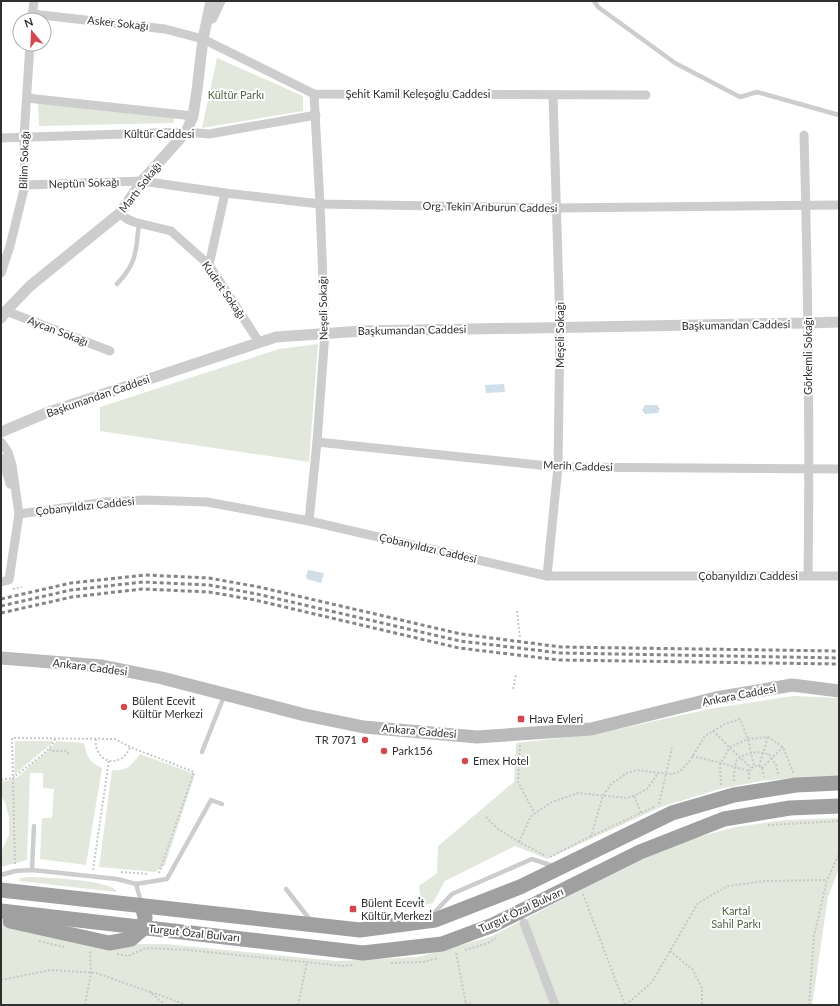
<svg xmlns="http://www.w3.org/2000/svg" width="840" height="1006" viewBox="0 0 840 1006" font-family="Lato,sans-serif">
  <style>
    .green { fill: #e3e8dd }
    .water { fill: #cfdee9 }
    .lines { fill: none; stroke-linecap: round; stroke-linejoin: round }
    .path { stroke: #c7c7c7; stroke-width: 2; stroke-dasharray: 2 2; stroke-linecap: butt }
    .service { stroke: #cdcdcd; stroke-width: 4.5 }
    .minor { stroke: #cdcdcd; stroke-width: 9 }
    .tertiary { stroke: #cdcdcd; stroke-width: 11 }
    .secondary { stroke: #bababa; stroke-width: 13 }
    .trunk { stroke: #a0a0a0; stroke-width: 15 }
    .rail { stroke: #858585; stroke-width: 3; stroke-dasharray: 4 3; stroke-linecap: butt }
    .poi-dot { fill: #d1494e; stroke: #fff; stroke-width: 1.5 }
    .labels { text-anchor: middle; stroke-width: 4; stroke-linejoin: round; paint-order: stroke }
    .street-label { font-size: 11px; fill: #303030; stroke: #fff }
    .park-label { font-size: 11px; fill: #526743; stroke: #fff }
    .poi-label { font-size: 11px; fill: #303030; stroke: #fff; text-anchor: start }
  </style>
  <rect width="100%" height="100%" fill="#fff"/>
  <g class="green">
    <path d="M217,58l86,38v15l-101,17z"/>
    <path d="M38,103l134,13c2,3 3,4 1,7l-134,3z"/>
    <path d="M318,344l-9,118 -209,-31v-24l179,-58z"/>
    <path d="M793,696l46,2v78l-35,1 -43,4 -42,8 -58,18 -114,52 -32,-13 -70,35 -12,22 -12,3 -2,-20 18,-13 1,-27 76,-64 2,-39 80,-9 118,-26z"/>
    <path d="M15,741h38l-1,2 -38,32z"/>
    <path d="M57,741l27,2c4,15 4,18 18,25l-16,97 -46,-6 2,-41h10l2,-29 -11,-1v-15h-13l-3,87 -26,7v-15l8,-17v-18l-4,-15 -4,-6v-14l14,-3 34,-29z"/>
    <path d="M140,754l55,20 -30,91 -10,7 -56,-5 13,-97c14,2 20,-5 28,-16z"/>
    <path d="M839,818v51l-11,28 -16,108h-811v-82l61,7 54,14h50l170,17 82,-4 72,-20 139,-72 57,-25 50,-13 48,-7z"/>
    <path d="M29,877c16,0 76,3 87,13v2l-97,-11 1,-3z"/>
  </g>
  <g class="water">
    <path d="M504,384l1,8 -19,1 -1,-8z"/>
    <path d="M645,405h13v2l2,1 -2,5 -13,1 -3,-4z"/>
    <path d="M308,570l16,3 -3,10 -14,-4 -1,-3z"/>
  </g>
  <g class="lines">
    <g class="path">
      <path d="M13,589l9,-2"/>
      <path d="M517,611l3,27"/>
      <path d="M513,689l3,-15"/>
      <path d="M713,731l38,37"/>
      <path d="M96,739c-2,14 10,27 24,20 5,-2 8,-7 10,-12"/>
      <path d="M520,745l-2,37 17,32"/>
      <path d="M49,749l3,2h14l2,1v4"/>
      <path d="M692,756l29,7 28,8"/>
      <path d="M759,766l9,-29"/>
      <path d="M762,768l21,-21"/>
      <path d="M749,779v-8l5,-5h5l3,2 2,9"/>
      <path d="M1,780l12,-2 2,-2c10,-8 37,-26 40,-37"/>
      <path d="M734,781v-10l2,-10 8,-6 13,-3 12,2 7,11 2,9"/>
      <path d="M721,785l-1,-20 10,-18 18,-8 20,-2 15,10 11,27"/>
      <path d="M634,796l7,17"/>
      <path d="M659,804l13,-56"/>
      <path d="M654,807l-63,29 12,-40 8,-12 16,-11 10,-3 23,3 12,1 7,-2 10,-10 16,-26 20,-12 15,-5 8,20 6,27"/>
      <path d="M486,817l12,12 21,13 25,13"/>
      <path d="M768,825l71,-4"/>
      <path d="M519,842l12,-26 21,-14 26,-9 49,5 11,-4 10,-6 10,-15"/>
      <path d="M550,857l41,-21"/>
      <path d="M15,864l-3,-126 103,1 15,8 64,25 -35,101"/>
      <path d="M93,870l16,-110"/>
      <path d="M121,872l27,2"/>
      <path d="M583,894l42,111"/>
      <path d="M39,941l25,6"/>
      <path d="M465,950l23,-7 8,-5"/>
      <path d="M670,951l23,19 9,18v17"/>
      <path d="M456,953l10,50"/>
      <path d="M117,954l11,2 18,-8 42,2 157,16 8,-1"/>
      <path d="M391,963l32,-1 15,-4"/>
      <path d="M1,980l50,-10 45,3 54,19 15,13"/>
      <path d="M151,992l36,13"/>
      <path d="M85,1005l6,-32 -1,-22"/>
      <path d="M298,1005l9,-43"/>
      <path d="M461,1005c4,-2 7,-3 12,0"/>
      <path d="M626,1005l26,-23 46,-79 30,-17 37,-5 62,-1"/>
      <path d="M809,1005l5,-69 13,-56 12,-26"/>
    </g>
    <g class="service">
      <path d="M594,1l4,6 77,56 65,34 17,-5 82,23"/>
      <path d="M117,284c21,-23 18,-31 22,-60"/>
      <path d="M202,752l22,-56"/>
      <path d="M32,870l2,-44"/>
      <path d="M1,875l14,-4 17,-1 85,9 19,5 5,18"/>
      <path d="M136,884l31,-5 44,-79 11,4"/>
      <path d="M286,889l25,32"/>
      <path d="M431,916l21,-22 80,-35 21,7"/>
    </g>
    <g class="minor">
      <path d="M32,14l133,15 38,10 111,55 332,1"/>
      <path d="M32,19l2,-18"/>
      <path d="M27,98l166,18"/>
      <path d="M804,135c4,147 6,294 4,441"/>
      <path d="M1,138l185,-6 23,2 107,-19"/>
      <path d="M25,185l117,-4 83,12 95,11 237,4 282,-3"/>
      <path d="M120,213l7,6 7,3 37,9 38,34 50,77"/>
      <path d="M209,265l16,-72"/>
      <path d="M1,273l9,-27 15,-61 -1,-48 6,-93"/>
      <path d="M6,311l104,40"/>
      <path d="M1,442l7,10 4,13 7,49 -10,66 -8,2"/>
      <path d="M317,442l241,25 281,2"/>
      <path d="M1,458l2,2 7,24"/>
      <path d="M19,514l87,-12 39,-2 62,2 102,19 238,55h292"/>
      <path d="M309,521l8,-79 8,-109 -5,-129 -6,-110"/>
      <path d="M547,576l11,-109 2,-140 -7,-232"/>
      <path d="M524,923l31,82"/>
    </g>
    <g class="tertiary">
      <path d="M212,18l8,-17"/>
      <path d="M1,318l5,-7 24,-25 90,-73 22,-32 44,-49 7,-16 4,-26 6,-51 8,-38"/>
      <path d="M1,432l45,-19 230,-76 86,-6 446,-8 31,-1"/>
    </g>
    <path class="secondary" d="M1,658l101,8 60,12 143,37 59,12 113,10 114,-8 125,-31 76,-13 47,6"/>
    <g class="trunk">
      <path d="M1,890l359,40 75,-10 85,-33 152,-74 62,-18 62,-10 43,-2"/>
      <path d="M1,911l362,42 79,-9 51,-19 147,-73 84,-33 66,-11 49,-2"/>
      <path d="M10,921l99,22 22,-4 13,-11 1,-11 -3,-11"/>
    </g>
    <g class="rail">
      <path d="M1,599l70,-16 74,-8 64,3 50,9 202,47 100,13 278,4"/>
      <path d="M1,606l70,-16 72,-8 66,3 48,9 203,47 100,12 279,5"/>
      <path d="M1,613l71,-16 70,-8 67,3 46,8 204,48 100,12 280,4"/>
    </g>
  </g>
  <g class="poi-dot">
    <circle cx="124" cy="707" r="4"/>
    <rect x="517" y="715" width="8" height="8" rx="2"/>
    <circle cx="365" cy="740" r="4"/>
    <circle cx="384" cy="751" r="4"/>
    <circle cx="465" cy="761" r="4"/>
    <rect x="349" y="905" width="8" height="8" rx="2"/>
  </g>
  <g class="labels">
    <g class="street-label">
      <text transform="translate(118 23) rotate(6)" y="4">Asker Sokağı</text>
      <text x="418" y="98">Şehit Kamil Keleşoğlu Caddesi</text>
      <text x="159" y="138">Kültür Caddesi</text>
      <text transform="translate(24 160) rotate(-88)" y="4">Bilim Sokağı</text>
      <text transform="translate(84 183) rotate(-2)" y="4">Neptün Sokağı</text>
      <text transform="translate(140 187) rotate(-52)" y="4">Martı Sokağı</text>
      <text transform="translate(490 207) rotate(1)" y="4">Org. Tekin Arıburun Caddesi</text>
      <text transform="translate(224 290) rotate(55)" y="4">Kudret Sokağı</text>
      <text transform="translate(323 308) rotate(-91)" y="4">Neşeli Sokağı</text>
      <text transform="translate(736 325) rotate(-1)" y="4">Başkumandan Caddesi</text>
      <text transform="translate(412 330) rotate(-1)" y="4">Başkumandan Caddesi</text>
      <text transform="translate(58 331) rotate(21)" y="4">Aycan Sokağı</text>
      <text transform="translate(560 335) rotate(-90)" y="4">Meşeli Sokağı</text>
      <text transform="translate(808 356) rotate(-90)" y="4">Görkemli Sokağı</text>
      <text transform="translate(98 396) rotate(-19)" y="4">Başkumandan Caddesi</text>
      <text transform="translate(578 466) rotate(2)" y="4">Merih Caddesi</text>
      <text transform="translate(85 506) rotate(-6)" y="4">Çobanyıldızı Caddesi</text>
      <text transform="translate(428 548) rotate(13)" y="4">Çobanyıldızı Caddesi</text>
      <text x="748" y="580">Çobanyıldızı Caddesi</text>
      <text transform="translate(90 667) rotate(7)" y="4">Ankara Caddesi</text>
      <text transform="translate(739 695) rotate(-11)" y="4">Ankara Caddesi</text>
      <text transform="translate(419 731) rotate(5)" y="4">Ankara Caddesi</text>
      <text transform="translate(521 910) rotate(-25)" y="4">Turgut Özal Bulvarı</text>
      <text transform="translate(194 933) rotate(6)" y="4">Turgut Özal Bulvarı</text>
    </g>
    <g class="park-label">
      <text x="236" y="99">Kültür Parkı</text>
      <text x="736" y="915">Kartal<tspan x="736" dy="13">Sahil Parkı</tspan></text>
    </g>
    <g class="poi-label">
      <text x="132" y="705">Bülent Ecevit<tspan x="132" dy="13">Kültür Merkezi</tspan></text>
      <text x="529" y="723">Hava Evleri</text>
      <text x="357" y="744" text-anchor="end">TR 7071</text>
      <text x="392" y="755">Park156</text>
      <text x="473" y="765">Emex Hotel</text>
      <text x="361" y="907">Bülent Ecevi̇t<tspan x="361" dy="13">Kültür Merkezi̇</tspan></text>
    </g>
  </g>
  <rect width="840" height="1006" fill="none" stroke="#303030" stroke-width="4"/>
  <g transform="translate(32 32) rotate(341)"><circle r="19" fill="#ffffff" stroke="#acacac"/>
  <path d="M0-3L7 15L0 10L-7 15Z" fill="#d1494e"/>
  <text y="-6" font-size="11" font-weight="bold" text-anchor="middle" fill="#303030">N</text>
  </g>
</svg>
